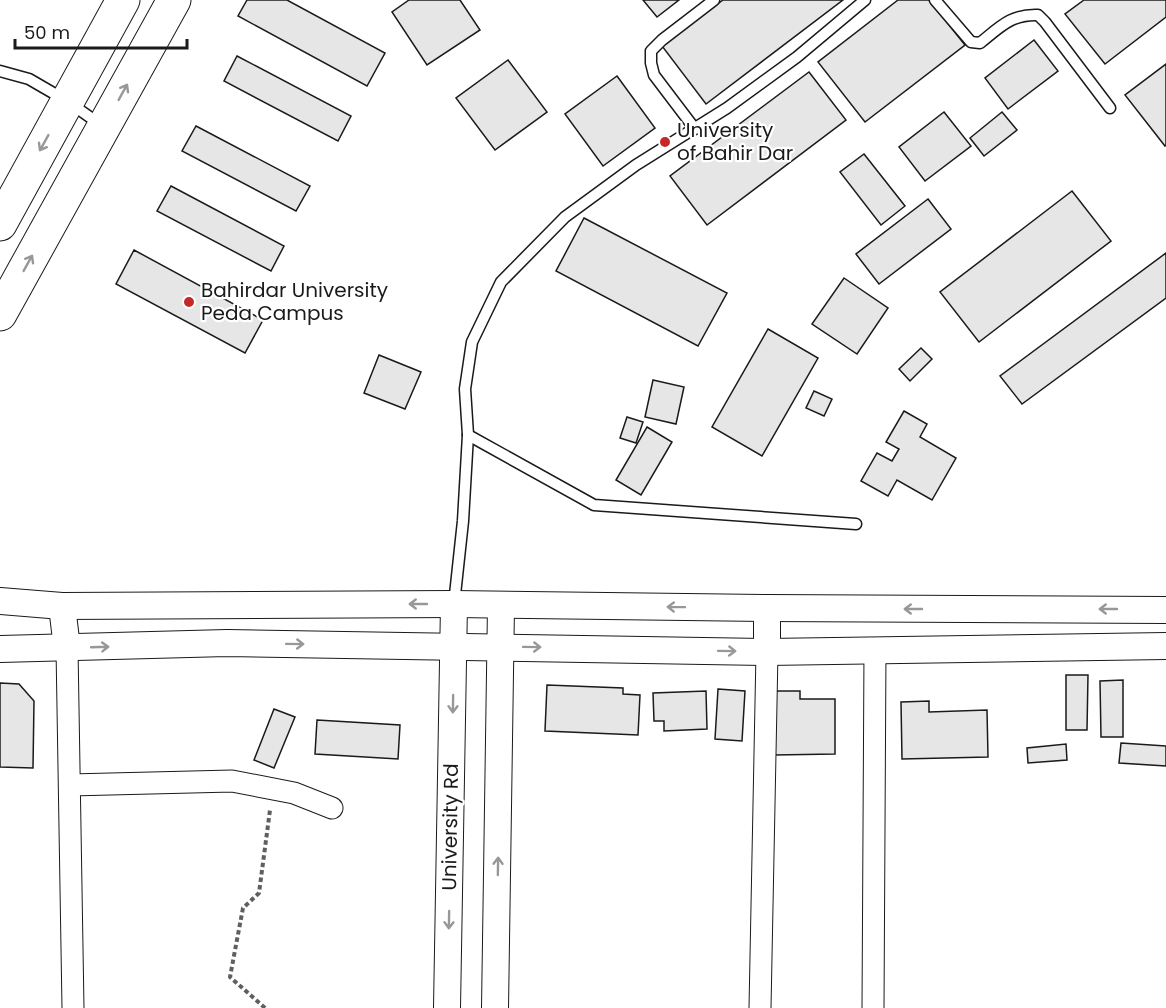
<svg xmlns="http://www.w3.org/2000/svg" width="1166" height="1008" font-family="Poppins,sans-serif">
	<style>
		.building { fill: #e6e6e6; stroke: #1a1a1a; stroke-width: 1.5 }
		.lines { fill: none; stroke-linecap: round; stroke-linejoin: round }
		.service-casing { stroke: #1a1a1a; stroke-width: 13 }
		.minor-casing { stroke: #1a1a1a; stroke-width: 23 }
		.tertiary-casing { stroke: #1a1a1a; stroke-width: 28 }
		.trunk-casing { stroke: #1a1a1a; stroke-width: 35 }
		.path { stroke: #5f5f5f; stroke-width: 4; stroke-dasharray: 4.5 3; stroke-linecap: butt }
		.service { stroke: #fff; stroke-width: 10 }
		.minor { stroke: #fff; stroke-width: 21 }
		.tertiary { stroke: #fff; stroke-width: 26 }
		.trunk { stroke: #fff; stroke-width: 33 }
		.oneway { stroke: #989898 }
		.poi-dot { fill: #c62828; stroke: #fff; stroke-width: 2 }
		.labels { text-anchor: middle; stroke-width: 4.5; stroke-linejoin: round; paint-order: stroke }
		.poi-label { font-size: 20px; fill: #1a1a1a; stroke: #fff; text-anchor: start }
		.street-label { font-size: 20px; fill: #1a1a1a; stroke: #fff }
	</style>
	<rect width="100%" height="100%" fill="#fff"/>
	<g class="building">
		<path d="M247 0H287L385 53 367 86 238 16Z"/>
		<path d="M409 0H460L480 30 427 65 392 12Z"/>
		<path d="M643 0H679L657 17Z"/>
		<path d="M723 0H843L706 104 662 46Z"/>
		<path d="M898 0H929L965 45 865 122 818 62Z"/>
		<path d="M1084 0H1166V17L1105 64 1065 14Z"/>
		<path d="M1034 40 1058 71 1008 109 985 78Z"/>
		<path d="M237 56 351 116 338 141 224 81Z"/>
		<path d="M508 60 547 112 495 150 456 98Z"/>
		<path d="M1166 64V145L1165 146 1125 95Z"/>
		<path d="M809 72 846 120 707 225 670 176Z"/>
		<path d="M617 76 655 128 603 166 565 114Z"/>
		<path d="M944 112 971 146 925 181 899 147Z"/>
		<path d="M1002 112 1017 130 984 156 970 138Z"/>
		<path d="M196 126 310 186 296 211 182 151Z"/>
		<path d="M864 154 905 206 881 225 840 172Z"/>
		<path d="M171 186 284 246 271 271 157 211Z"/>
		<path d="M1072 191 1111 241 979 342 940 292Z"/>
		<path d="M928 199 951 229 879 284 856 254Z"/>
		<path d="M584 218 727 293 698 346 556 271Z"/>
		<path d="M134 250 263 320 245 353 116 284Z"/>
		<path d="M1166 253V298L1022 404 1000 376Z"/>
		<path d="M844 278 888 308 857 354 812 324Z"/>
		<path d="M768 329 818 358 762 456 712 427Z"/>
		<path d="M921 348 932 359 910 381 899 369Z"/>
		<path d="M379 355 421 372 405 409 364 393Z"/>
		<path d="M653 380 684 387 676 424 645 417Z"/>
		<path d="M814 391 832 399 824 416 806 408Z"/>
		<path d="M904 411 927 424 920 437 956 458 932 500 897 480 888 496 861 481 877 453 892 461 899 449 886 442Z"/>
		<path d="M627 417 643 422 636 443 620 438Z"/>
		<path d="M647 427 672 442 641 495 616 480Z"/>
		<path d="M1066 675H1088L1087 730H1066Z"/>
		<path d="M1123 680V737H1101L1100 681Z"/>
		<path d="M0 683 19 684 34 701 33 768 0 767Z"/>
		<path d="M547 685 623 688V694L640 695 638 735 545 731Z"/>
		<path d="M718 689 745 691 742 741 715 739Z"/>
		<path d="M706 691 707 729 664 731V721H654L653 693Z"/>
		<path d="M774 691H800V699H835V754L774 755Z"/>
		<path d="M929 701V712L987 710 988 757 902 759 901 702Z"/>
		<path d="M274 709 295 717 274 768 254 760Z"/>
		<path d="M317 720 400 725 398 759 315 754Z"/>
		<path d="M1121 743 1166 746V766L1119 763Z"/>
		<path d="M1066 744 1067 760 1028 763 1027 748Z"/>
	</g>
	<g class="lines">
		<defs>
			<g id="service">
				<path d="M935 0 971 42 980 43C1000 27 1011 14 1038 15L1045 22 1110 108"/>
				<path d="M0 71 29 79 67 101 101 125"/>
				<path d="M695 129 654 75 651 63V51L662 40 714 0"/>
				<path d="M468 435 594 505 856 524"/>
				<path d="M454 604 463 521 468 435 465 389 472 342 501 282 565 217 636 165 727 108 797 57 865 0"/>
			</g>
			<g id="minor">
				<path d="M67 648 73 1008"/>
				<path d="M70 785 232 781 294 793 332 808"/>
				<path d="M760 1008 767 652"/>
				<path d="M873 1008 875 650"/>
			</g>
			<g id="tertiary">
				<path d="M0 601 62 606 454 604 767 608 1166 610"/>
				<path d="M62 606 67 648"/>
				<path d="M767 608V652"/>
				<path d="M0 649 227 643 767 652 1166 646"/>
				<path d="M447 1008 454 604"/>
				<path d="M495 1008 501 606"/>
			</g>
			<g id="trunk">
				<path d="M0 224 123 0"/>
				<path d="M0 314 174 0"/>
			</g>
		</defs>
		<use href="#service" class="service-casing"/>
		<use href="#minor" class="minor-casing"/>
		<use href="#tertiary" class="tertiary-casing"/>
		<use href="#trunk" class="trunk-casing"/>
		<path class="path" d="M265 1008 230 977 243 908 259 893 270 810"/>
		<use href="#service" class="service"/>
		<use href="#minor" class="minor"/>
		<use href="#tertiary" class="tertiary"/>
		<use href="#trunk" class="trunk"/>
	</g>
	<defs><path id="oneway-shaft" d="M-6 0H5M1.5-3L5.5 0L1.5 3" fill="none" stroke-width="1.6" stroke-linecap="round" stroke-linejoin="round" transform="scale(1.5)"/></defs>
	<g class="oneway">
		<use href="#oneway-shaft" transform="translate(123 92) rotate(-61)"/>
		<use href="#oneway-shaft" transform="translate(44 143) rotate(119)"/>
		<use href="#oneway-shaft" transform="translate(28 263) rotate(-61)"/>
		<use href="#oneway-shaft" transform="translate(418 604) rotate(-180)"/>
		<use href="#oneway-shaft" transform="translate(676 607) rotate(-179)"/>
		<use href="#oneway-shaft" transform="translate(913 609) rotate(-180)"/>
		<use href="#oneway-shaft" transform="translate(1108 609) rotate(-180)"/>
		<use href="#oneway-shaft" transform="translate(295 644) rotate(1)"/>
		<use href="#oneway-shaft" transform="translate(100 647) rotate(-2)"/>
		<use href="#oneway-shaft" transform="translate(532 647) rotate(1)"/>
		<use href="#oneway-shaft" transform="translate(727 651) rotate(1)"/>
		<use href="#oneway-shaft" transform="translate(453 704) rotate(91)"/>
		<use href="#oneway-shaft" transform="translate(498 866) rotate(-89)"/>
		<use href="#oneway-shaft" transform="translate(449 920) rotate(91)"/>
	</g>
	<g class="poi-dot">
		<circle cx="665" cy="142" r="6"/>
		<circle cx="189" cy="302" r="6"/>
	</g>
	<g class="labels">
		<g class="poi-label">
			<text x="677" y="137">University<tspan x="677" dy="23">of Bahir Dar</tspan></text>
			<text x="201" y="297">Bahirdar University<tspan x="201" dy="23">Peda Campus</tspan></text>
		</g>
		<g class="street-label">
			<text transform="translate(450 827) rotate(-89)" y="7">University Rd</text>
		</g>
	</g>
	<path d="M15 39v9h172v-9" fill="none" stroke="#1a1a1a" stroke-width="3"/>
	<text x="24" y="39" font-size="18" fill="#1a1a1a" stroke="#ffffff" stroke-width="4.5" paint-order="stroke">50 m</text>
</svg>
